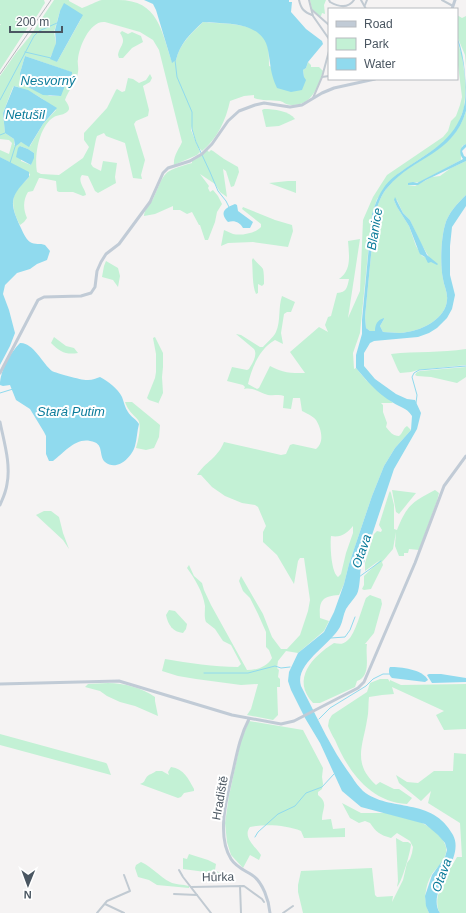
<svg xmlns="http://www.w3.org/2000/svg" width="466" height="913" font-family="Helvetica,sans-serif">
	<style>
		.green { fill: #c3f1d5; fill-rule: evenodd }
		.water { fill: #90daee }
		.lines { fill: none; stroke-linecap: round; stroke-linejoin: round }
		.stream { stroke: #90daee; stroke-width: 1 }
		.street { stroke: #c1cad2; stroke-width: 2 }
		.secondary { stroke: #c1cbd6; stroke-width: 3 }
		.rail { stroke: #b5b8bd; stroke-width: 1 }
		.labels { text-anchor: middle; stroke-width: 4; stroke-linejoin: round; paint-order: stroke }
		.street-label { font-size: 12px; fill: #4a5661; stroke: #fff }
		.water-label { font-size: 13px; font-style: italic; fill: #0c7c9b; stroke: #fff }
	</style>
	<rect width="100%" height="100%" fill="#f5f3f3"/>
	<g class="green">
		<path d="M0 0H44L45 3C40 10 35 23 26 24L28 27 0 70V25L1 24H0Z"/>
		<path d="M54 0H69V1L82 8C89 6 96 1 102 0 107 0 113 0 118 0 159 0 161 31 172 62L176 60C180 43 191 34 203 22 221 24 255 22 265 38 269 46 269 57 269 66L304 77 303 70 306 68 308 62 311 65V67H319L323 71C318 87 312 106 291 105 286 105 284 102 280 101 271 100 262 101 254 98V95L244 96 230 101C226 120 217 139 202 151L198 147 191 126V130L200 152 197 155 174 165C173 156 179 149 182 142L159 50 153 40 140 32 105 22C90 20 79 47 78 59 77 63 79 68 78 72 77 81 68 91 65 100 67 103 71 108 68 111 65 115 57 115 54 117 39 126 34 156 37 172L41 174 59 175 83 158 89 147 84 140V133L107 108 116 90 117 89 122 92 125 91 128 78 133 79 139 83 146 80 150 74 152 78 150 82 143 86 149 110 148 116 136 121 134 124 145 160 141 175 142 179 133 178 125 143 106 136 104 133 97 136 96 139 91 164 93 167 101 171 103 161 117 163 115 177 116 183 98 193 95 191 88 176 82 175C77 181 85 188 86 195L83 196 73 192H59L57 191 56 181 41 178H39L33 191 28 192C23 200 23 209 27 218L24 222 20 225C13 212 9 198 20 186 24 182 29 179 30 174L0 157V150L9 154 12 143 9 140 0 139V76L16 53 30 36ZM60 11 81 19 57 62 50 58 55 48 56 43 54 32ZM25 56 71 72 59 96H50L34 90 20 83V73ZM15 86C31 91 44 98 56 110L43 124 30 146 21 142 18 143 17 146 14 145V139L5 133 3 113 13 87ZM20 146 28 149 34 153 31 165 21 161Z"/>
		<path d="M310 0H326L324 5 325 14 322 13 321 16H319L312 9Z"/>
		<path d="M457 15 462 18 466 16V66L465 55 457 36Z"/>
		<path d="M122 31 128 34 132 32 141 36 143 42 132 48 123 58H119L118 55C120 45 127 43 120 33Z"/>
		<path d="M457 42 462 55 466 87 464 108 459 122 456 129 442 144 399 173 377 199 372 214 360 333 353 353 354 369 356 368 366 380 393 403H381L383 405V412L387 423 386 427C390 432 393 436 399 436 403 433 403 428 407 426L411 430 395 448 384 466 372 496 349 564 344 584 339 595C321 596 319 602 320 618L329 621 324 631 298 653 286 651 278 661 277 668 279 670 278 677 280 679V687H277L278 715 273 720 247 715 251 709 258 684 241 685 196 679 178 676 162 671 165 659C189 663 214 667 238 667L241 664 231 645 223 641 215 629 206 622C204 617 205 612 205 606 203 592 195 579 187 568L189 565 194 576 202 583 204 590 211 605 247 670C257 670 267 667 272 658L269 650 266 647V632L258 614 250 598 243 591 239 581 241 576 263 614 272 637 281 649H287L300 635 308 611 310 600 304 558H300L298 561 294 584 277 555 263 542V532L266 526 258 507 255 505 242 503 225 496 212 487 201 475H197C206 461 217 459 224 442L281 455 286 454 290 445 293 444 316 449C325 442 321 428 316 420 313 416 306 413 302 411L300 398H293L291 409 283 408 284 396C279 394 274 396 268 395 259 393 254 387 244 389L245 387 243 385 227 381 232 367 247 370 249 369C252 364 258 355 254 349L236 334 241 335 260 347H263C267 342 273 338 276 332 281 321 278 307 282 296L295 302 291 312H287L284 314 281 333 283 344 275 340C260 348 252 367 248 384L257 389 259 388 270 366C283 373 290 373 305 373L290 352 319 327 328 332 325 325 328 317 331 316 337 293C347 292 347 288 349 279H339C352 270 349 255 348 241L360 239 348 318 360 291 363 220 373 197 387 175 443 137 448 131 451 121 456 116 460 105 462 97 457 57ZM353 526V533L346 553 341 574 338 577C331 572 330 545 331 536 341 538 347 533 353 526Z"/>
		<path d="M264 109C274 109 289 111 295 119L279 126 266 127 262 110Z"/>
		<path d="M466 111V144L462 146 461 154V160L420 182 410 183 408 185 415 186 432 177 440 176 451 168 466 161V195C458 203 448 213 445 225 441 238 440 265 443 279 444 286 448 293 447 300 446 318 423 330 407 332 400 334 391 332 383 332L380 326 384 319V318L375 331H370L366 328 365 317 375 214C378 205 381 194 388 187 413 156 453 154 466 111ZM394 200H397L403 213 410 220 420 242 429 257 427 259 425 257 422 256 416 246 409 226 397 207Z"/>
		<path d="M207 150 209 152 211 150 213 151 224 159 238 167 239 172 234 186 231 187 226 171 223 169 227 197 220 192 215 184 200 174 209 186 208 188 210 192 213 190 218 196 222 204 217 212 215 222 208 240H205L200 225H199L192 212 187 214 180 210H173V206L155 214 144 216C144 210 150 204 153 199 166 171 161 172 192 163V161Z"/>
		<path d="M288 181H296V193L269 183Z"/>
		<path d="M243 207 275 220 292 225 293 231 288 247 253 242 228 243 221 246 224 230C227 231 230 233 233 234 241 236 256 233 261 227V224L242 209Z"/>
		<path d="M253 258C256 262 261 266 263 269 264 273 264 279 264 284L262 286 258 284V293L256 294C252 285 253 271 252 260Z"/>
		<path d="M106 261 118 268 120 276 118 287 113 280 102 277 104 266Z"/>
		<path d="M54 337 66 346 74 348 78 353C66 355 60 352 51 343Z"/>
		<path d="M155 337 163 353V367L162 377 163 393 158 404V403L149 400 147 398 155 378 156 372V354L153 338Z"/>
		<path d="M466 349V365L418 370 411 372 400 373 398 370 391 354C416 351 441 353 466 349Z"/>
		<path d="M466 367V377L457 383 431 377 417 376 415 375 417 372 420 371Z"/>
		<path d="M125 402H132L160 425 159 437 154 448 146 450 136 448C138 442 142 425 138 420 133 414 128 411 125 402Z"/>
		<path d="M392 490 416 493 399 514 396 512Z"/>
		<path d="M435 490 439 493 437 501 419 550 409 549 408 553H404V556H399L395 546 396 532 393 549 382 562 383 565 371 589 364 590 362 589 364 585V576L380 560 365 571V563L374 534 377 531 381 532 382 530 379 525 389 493 390 491 391 493 394 505V529L397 530C407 505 412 502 435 490Z"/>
		<path d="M44 511H51L59 517 63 533 69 549 63 540 36 515Z"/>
		<path d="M370 595 381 599 382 604 374 633 365 644H367C365 656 372 676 357 681L355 687 320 703H313C291 679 312 657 334 643 339 644 343 645 348 640 355 635 362 608 366 598Z"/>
		<path d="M169 610 175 611 187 624 186 629 183 633C173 632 168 625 166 615Z"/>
		<path d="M380 679H388L390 682V680L401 685 466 684V729L444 730 436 715 444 711 392 687 394 694 382 695 369 697C368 705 369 712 367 720 363 746 352 763 376 785L380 782 394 789H399L412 798 407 804C370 802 348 771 335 740 332 735 330 731 328 726L329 720 332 715 367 692 370 683Z"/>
		<path d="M108 683C124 683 142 688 155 697V701L158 716 135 706 120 702 107 696 100 691 85 687 88 684Z"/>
		<path d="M249 721 303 730 323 768 322 777 323 784 322 789 318 792V795C329 804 322 808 322 820L331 819 333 829 345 828V837L304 838 301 831C286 825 266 824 250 827 242 837 256 847 261 855L259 860 250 855 243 868 231 855 227 842 225 823 229 796 241 740Z"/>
		<path d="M0 734 106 763 107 764 111 775 0 745Z"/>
		<path d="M454 753 466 754V913H440C430 897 450 870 457 857H462L460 823 428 803 431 791 421 801 399 783 396 775 407 782 418 783 434 771H453Z"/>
		<path d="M171 767C184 769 188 778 194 789V791L184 793 181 797 178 798 140 784C145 782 144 781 146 778 148 774 153 774 156 771H162L169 775 168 772Z"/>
		<path d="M342 803 361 813H386L420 822C431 827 452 842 445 856 443 863 436 868 432 874 425 886 423 900 429 913H303L298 892V885L301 871 372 868 375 895 377 897 393 896 392 902 403 880 407 863 410 859 412 853 413 847 410 841 397 833 391 838C380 835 376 832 370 823L365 821 359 823 350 818Z"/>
		<path d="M396 838 403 842H408L411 844C411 850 402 882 397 887L398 881Z"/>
		<path d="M189 854 208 860 216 864 215 870 220 873V874L183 869V858L187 859Z"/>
		<path d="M141 862C152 867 160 877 170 882 175 885 183 884 189 886V888L157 885 149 880 138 877 135 868 136 865Z"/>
	</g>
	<g class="water">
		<path d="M144 0H289V2H292L291 12 306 29 322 41 323 44 308 62 306 68 303 70 304 77 306 80 302 90 291 92 277 88C270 73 271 66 268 50 263 21 226 24 203 22 191 33 180 43 176 60L172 63 156 10 153 4Z"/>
		<path d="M64 3 83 15 57 62 50 59 56 43 55 30 60 11Z"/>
		<path d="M457 36C466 59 466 85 466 111 453 155 414 156 388 187 381 194 378 205 375 214L365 317 366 328 370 331H375C375 325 377 320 384 318V319L380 326 383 332C391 332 400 334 407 332 423 330 446 318 447 300 448 293 444 286 443 279 440 265 441 238 445 225 448 213 458 203 466 195V206L452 227 450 246V275L455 295 452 309 447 318 437 328 429 333 418 337 374 341 370 343 364 353V366L375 379 396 394 407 399 415 400 421 413 417 429 394 469 368 547 364 563 361 566C360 574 360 588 357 594 354 599 349 604 346 609 343 615 343 621 340 627 330 645 294 664 301 686 317 717 331 749 352 777 355 782 359 787 363 791 390 813 432 796 453 835 466 860 425 891 440 913H429L426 906 425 896 432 875 445 857 447 850 445 843 438 835 425 824 361 807 342 791 320 743 305 718 291 690 288 681 289 672 298 653 324 632 334 612 344 584 349 564 372 496 384 466 395 448 411 430 412 416C406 407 401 408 392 402 378 394 366 380 356 368V355L362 334V320L372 214C375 204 379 194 385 186 390 179 399 173 406 168 433 150 459 137 465 102 466 87 465 68 461 54 460 47 457 42 457 36Z"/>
		<path d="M25 56 72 72V74L66 83 61 96 43 95 20 83V73Z"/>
		<path d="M14 86 28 90 57 108 43 124 29 147 21 142 15 147 14 139 5 133 3 113Z"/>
		<path d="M466 144V147L462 151 464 156 466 157V161L426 180 418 185H408V183L413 182 417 183 463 159C459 154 459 147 466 144Z"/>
		<path d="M20 146 28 149 34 153V158L31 165 16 157 18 148Z"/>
		<path d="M0 157 29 172V177C10 197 9 202 20 226 23 232 25 238 30 242 35 245 40 243 45 245L50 251 47 260 37 264 30 269 17 273 5 285 3 294 9 310 15 333 10 346 0 365Z"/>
		<path d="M395 197 403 213 410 220 427 255 438 264 437 265 431 262 428 263 425 257 420 254 419 252 409 226 397 207 394 200Z"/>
		<path d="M235 204 237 205 238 211 253 222 250 228H243C240 222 234 220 228 222 219 212 225 208 235 204Z"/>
		<path d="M20 343C33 342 43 364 52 371 56 373 84 381 88 380 93 380 96 378 100 377 108 381 118 389 122 397 124 402 125 408 128 412 131 417 136 419 139 424 137 431 137 439 135 446 132 457 117 472 105 462 98 455 105 443 90 441 75 438 64 453 53 461H49L46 454V436L44 432 30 409 16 400 10 385 3 386 0 385C0 371 10 353 20 343Z"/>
		<path d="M390 667C401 667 422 669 428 680L425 682 392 678C389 676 388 670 390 667Z"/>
		<path d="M429 674H441L466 678V682L432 683 427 675Z"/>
	</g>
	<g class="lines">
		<g class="stream">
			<path d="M25 52 51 58"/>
			<path d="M175 60 177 77 192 112V129L196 142 210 172 218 191 226 201 229 207"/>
			<path d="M0 100 34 36 39 31 57 23"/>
			<path d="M0 135 5 133"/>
			<path d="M10 163 15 147"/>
			<path d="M0 393 13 389"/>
			<path d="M416 403 417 395 412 377 414 373 419 370 466 366"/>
			<path d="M359 577 381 561"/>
			<path d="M331 638 345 637 350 630 355 617"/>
			<path d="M204 673H248L275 666 281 668 290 667"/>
			<path d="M319 719 330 708 366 686 373 679 383 674H390"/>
			<path d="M255 837 258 832 278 814 295 806 306 793 322 787 334 774"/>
		</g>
		<g class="street">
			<path d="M299 0C301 9 304 12 312 15"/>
			<path d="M309 0 313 16 329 39"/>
			<path d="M329 0 330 2C339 7 348 9 354 0"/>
			<path d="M361 0 366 9"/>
			<path d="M442 0 453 6"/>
			<path d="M365 5 367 0"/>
			<path d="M312 10 329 25"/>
			<path d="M322 77 329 76"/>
			<path d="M313 98 322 77 329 51"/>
			<path d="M179 870 183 877 211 913"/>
			<path d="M240 886 241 913"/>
			<path d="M191 887 244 886 262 899 264 902"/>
			<path d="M174 894 197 895"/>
			<path d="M105 904 124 913"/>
			<path d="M97 913 107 901 130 891 124 875"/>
			<path d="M283 913 293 906"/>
		</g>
		<g class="secondary">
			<path d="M452 9 455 0"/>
			<path d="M0 373 38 300 44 297 81 296 91 293 95 287 97 271 101 262 106 254 119 244 150 202 163 173 168 168 190 161 202 154 212 144 228 121 239 111 255 105 264 103 290 107 302 105 322 93 334 88 375 79"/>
			<path d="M0 422C4 442 11 464 7 484 6 492 3 498 0 505"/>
			<path d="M0 684 119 681 232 715 281 724 294 721 358 688 364 682 415 563 444 486 466 456"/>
			<path d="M249 719C240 736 237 753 233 771 227 797 216 835 231 859 236 867 244 870 252 875 263 882 269 901 270 913"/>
		</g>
		<path class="rail" d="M0 74 51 0"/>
	</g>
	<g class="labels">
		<g class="street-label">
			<text transform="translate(220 798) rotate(-80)" y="4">Hradiště</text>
			<text transform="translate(218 877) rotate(-1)" y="4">Hůrka</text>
		</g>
		<g class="water-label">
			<text x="48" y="85">Nesvorný</text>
			<text x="25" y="119">Netušil</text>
			<text transform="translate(374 229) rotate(-81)" y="5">Blanice</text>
			<text x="71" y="416">Stará Putim</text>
			<text transform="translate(361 551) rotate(-71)" y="5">Otava</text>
			<text transform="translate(441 875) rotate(-70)" y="5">Otava</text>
		</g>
	</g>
	<rect x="328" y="8" width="130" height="72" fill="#ffffff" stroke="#b7bbc0"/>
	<rect x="336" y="21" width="20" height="6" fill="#c1cbd6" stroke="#b7bbc0"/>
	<text x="364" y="28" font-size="12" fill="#4a5661">Road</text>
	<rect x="336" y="38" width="20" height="12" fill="#c3f1d5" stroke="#b7bbc0"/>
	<text x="364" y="48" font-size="12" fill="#4a5661">Park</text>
	<rect x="336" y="58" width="20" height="12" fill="#90daee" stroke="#b7bbc0"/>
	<text x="364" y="68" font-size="12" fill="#4a5661">Water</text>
	<g transform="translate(28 885) rotate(181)" stroke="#ffffff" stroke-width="3" paint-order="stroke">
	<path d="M0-3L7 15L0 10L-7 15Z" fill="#4a5661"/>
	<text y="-6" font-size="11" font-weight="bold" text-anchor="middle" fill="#4a5661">N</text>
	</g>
	<path d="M10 26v6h52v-6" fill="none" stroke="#4a5661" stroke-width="2"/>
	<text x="16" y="26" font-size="12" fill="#4a5661" stroke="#ffffff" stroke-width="3" paint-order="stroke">200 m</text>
</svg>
